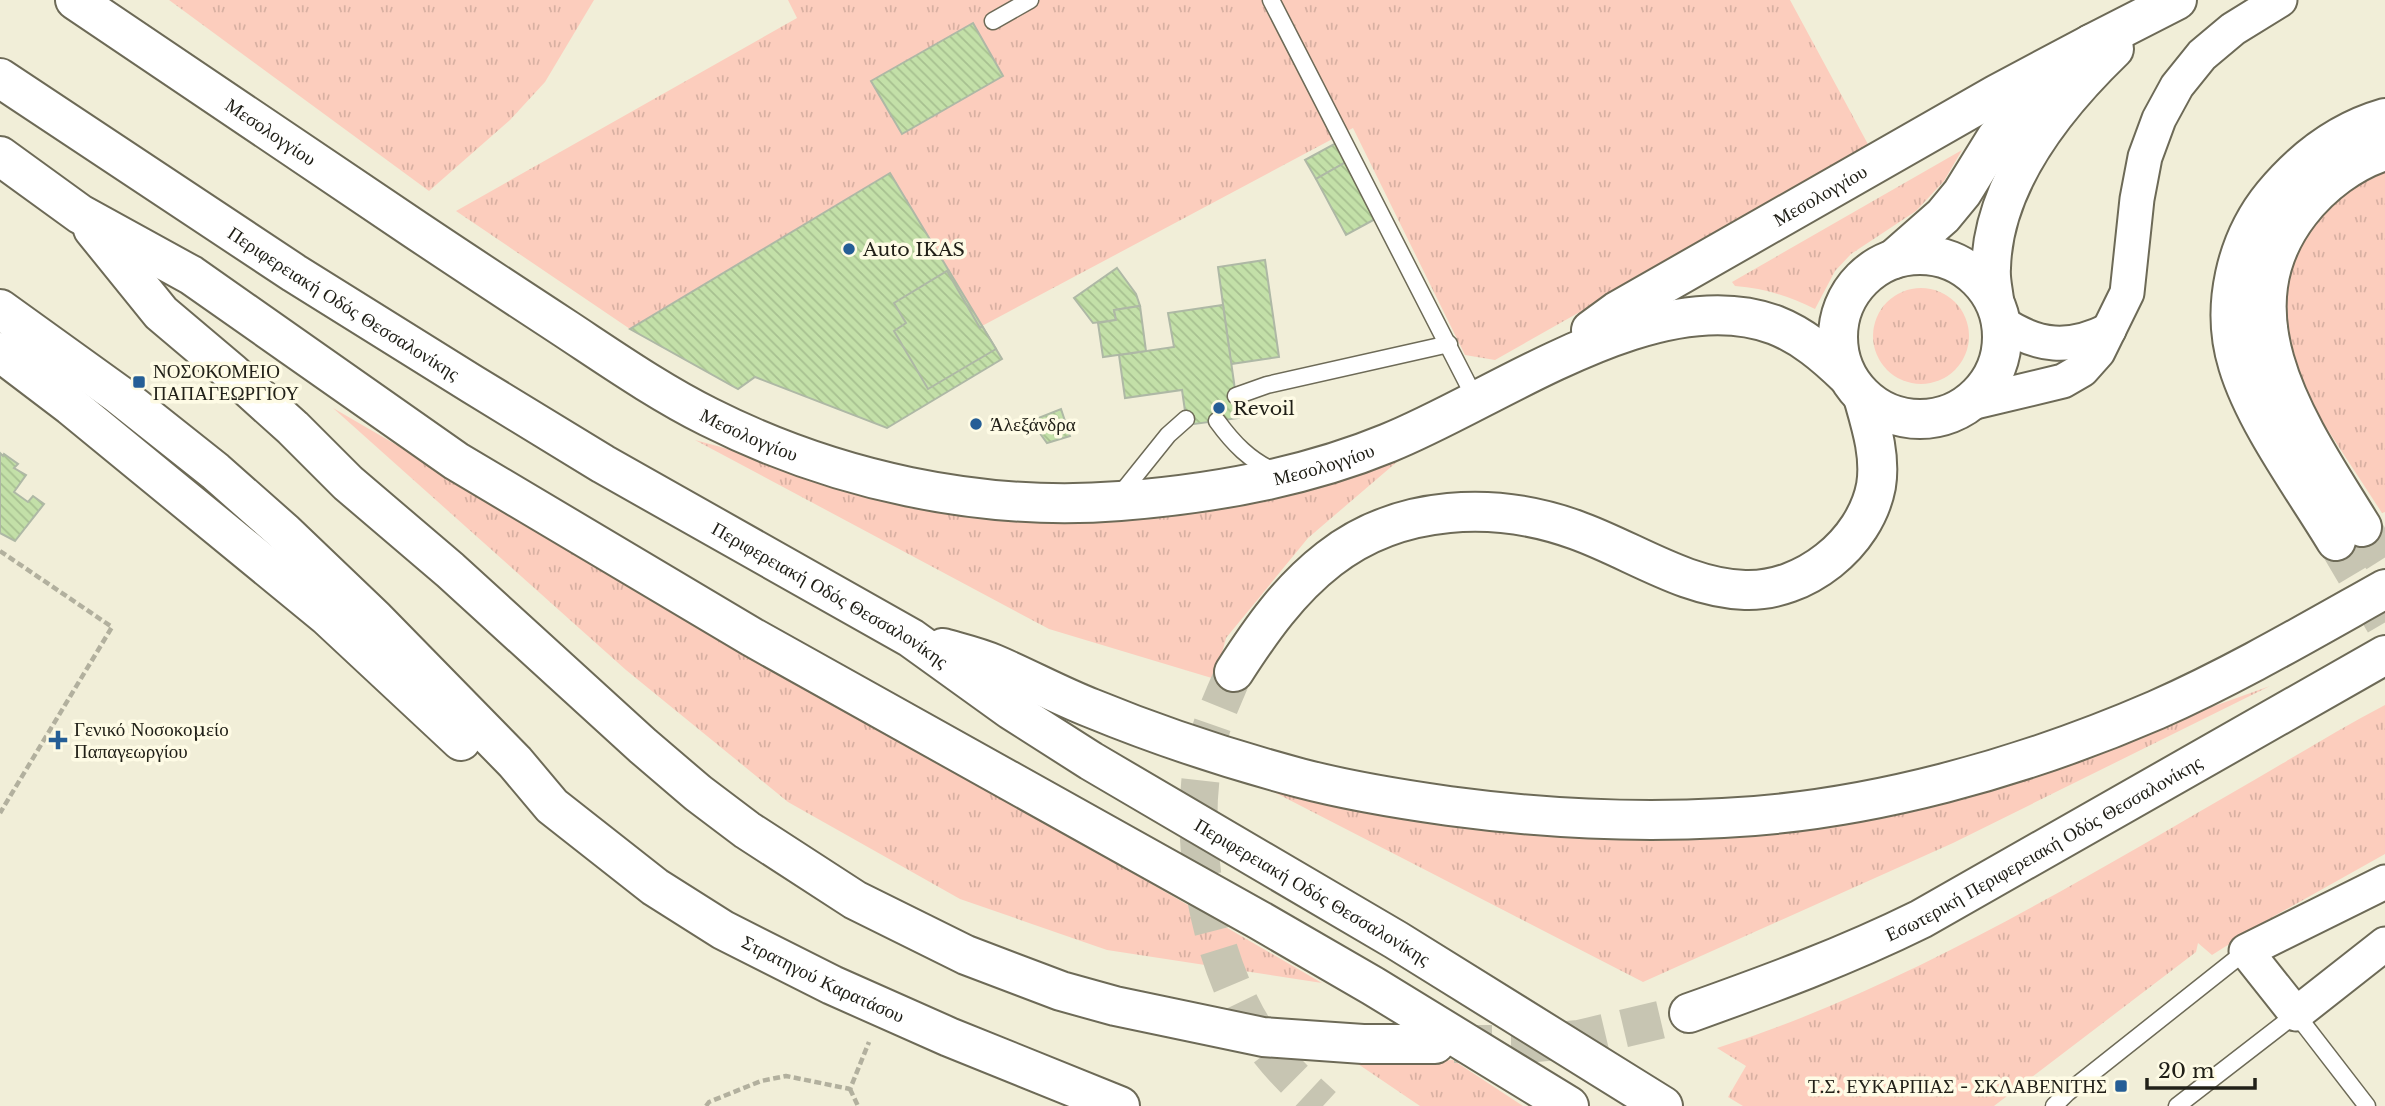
<svg xmlns="http://www.w3.org/2000/svg" width="2385" height="1106" font-family="'Libre Baskerville',serif">
	<style>
		.grass { fill: url(#grass-tufts) }
		.building { fill: url(#building-back-hatch); stroke: #aeb8a5; stroke-width: 2 }
		.lines { fill: none; stroke-linecap: round; stroke-linejoin: round }
		.highway-tunnel { stroke: #c7c5b2; stroke-width: 38; stroke-dasharray: 38 19; stroke-linecap: butt }
		.lane-casing { stroke: #6d6a57; stroke-width: 19 }
		.street-casing { stroke: #6d6a57; stroke-width: 37 }
		.secondary-casing { stroke: #6d6a57; stroke-width: 42 }
		.highway-casing { stroke: #6d6a57; stroke-width: 42 }
		.path { stroke: #b2b09e; stroke-width: 4.5; stroke-dasharray: 7 3.5; stroke-linecap: butt }
		.lane { stroke: #fff; stroke-width: 16 }
		.street { stroke: #fff; stroke-width: 33 }
		.secondary { stroke: #fff; stroke-width: 38 }
		.highway { stroke: #fff; stroke-width: 38 }
		.poi-dot { fill: #255e96; stroke: #fefbe5; stroke-width: 2.5 }
		.labels { text-anchor: middle; stroke-width: 7; stroke-linejoin: round; paint-order: stroke }
		.street-label { font-size: 19px; fill: #212018; stroke: #fefbe5 }
		.poi-label { font-size: 19px; fill: #212018; stroke: #fefbe5; text-anchor: start }
	</style>
	<defs>
		<pattern id="grass-tufts" width="24" height="20" patternUnits="userSpaceOnUse" patternTransform="scale(1.75)"><rect width="24" height="20" fill="#fccdbd"/><path d="M3 7l-1-3M5 7V3M7 7l1-3M15 17l-1-3M17 17v-4M19 17l1-3" fill="none" stroke="#d8b0a2"/></pattern>
		<pattern id="building-back-hatch" width="6" height="6" patternUnits="userSpaceOnUse" patternTransform="scale(1.75)"><rect width="6" height="6" fill="#c3e0a8"/><path d="M-1 5l2 2M0 0l6 6M5-1l2 2" fill="none" stroke="#a7c090"/></pattern>
	</defs>
	<rect width="100%" height="100%" fill="#f1eed8"/>
	<g class="grass">
		<path d="M169 0H594L545 82 510 120 429 191Z"/>
		<path d="M788 0H1790L1870 148 1495 360 1465 355 1353 128 982 326 890 173 630 329 456 211 797 18Z"/>
		<path d="M1962 150 1944 181 1916 211 1851 254 1835 271 1815 309C1788 296 1764 288 1735 286L1732 282Z"/>
		<path d="M2385 168V512L2382 513 2305 395 2287 347 2286 302 2287 279 2297 243 2330 205 2366 177Z"/>
		<circle cx="1921" cy="336" r="48"/>
		<path d="M333 408 1322 983 1107 950 960 899 788 802 626 670Z"/>
		<path d="M695 440 880 490 1077 517 1412 449 1308 538 1226 638 1215 679 1049 629Z"/>
		<path d="M2270 686 1953 843 1643 982 1202 755 1494 815 1791 809 2139 733Z"/>
		<path d="M2385 705V854L2269 919 2212 955 2198 943 2196 952 1994 1106H1743L1728 1097 1746 1066 1717 1048C1908 987 2084 878 2256 779 2299 754 2341 728 2385 705Z"/>
		<path d="M1453 1060 1523 1106H1420L1358 1064Z"/>
	</g>
	<g class="building">
		<path d="M973 23 1003 76 902 134 871 81Z"/>
		<path d="M1336 143 1346 162 1316 179 1305 160Z"/>
		<path d="M1346 162 1377 218 1346 235 1316 179Z"/>
		<path d="M890 173 1002 359 887 428 755 377 738 389 630 329Z"/>
		<path d="M1265 260 1279 357 1231 364 1218 267Z"/>
		<path d="M1117 268 1136 294 1140 306 1114 310 1116 320 1093 323 1074 298Z"/>
		<path d="M947 271 980 328 982 326 996 349 928 389 894 331 906 323 894 303Z"/>
		<path d="M1223 305 1239 418 1187 425 1182 390 1125 398 1119 355 1174 347 1168 313Z"/>
		<path d="M1140 306 1146 351 1103 357 1098 323 1116 320 1114 310Z"/>
		<path d="M1061 409 1070 436 1047 443 1031 421Z"/>
		<path d="M0 453 3 456 4 454 18 464 14 468 26 475 14 492 28 502 33 496 44 504 15 541 0 533Z"/>
	</g>
	<g class="lines">
		<g class="highway-tunnel">
			<path d="M2362 527 2385 563"/>
			<path d="M2336 541 2385 624"/>
			<path d="M1234 672C1224 696 1212 721 1206 747 1185 836 1209 965 1261 1040 1278 1065 1301 1086 1323 1106"/>
			<path d="M1454 1044H1525L1579 1039 1689 1013"/>
		</g>
		<defs>
			<g id="lane">
				<path d="M1271 0 1477 402"/>
				<path d="M993 21 1030 0"/>
				<path d="M1236 396 1267 385 1449 344"/>
				<path d="M1217 421C1233 443 1250 461 1276 472"/>
				<path d="M1119 496 1168 435 1186 419"/>
				<path d="M2054 1106 2067 1093 2246 951"/>
				<path d="M2177 1106 2296 1014 2367 1106"/>
			</g>
			<g id="street">
				<path d="M2002 323C2038 347 2069 350 2109 330"/>
				<path d="M1971 403 2063 381 2082 370 2098 352 2127 293 2137 199 2145 157 2159 119 2177 86 2202 55 2233 29 2280 0"/>
				<path d="M2385 882 2246 951 2296 1014 2385 944"/>
			</g>
			<g id="secondary">
				<path id="s1" d="M75 0C187 75 299 150 410 226 462 261 514 295 566 329 613 360 659 392 709 417 834 480 980 512 1120 501 1211 494 1303 478 1388 443 1496 400 1656 280 1775 325 1803 336 1825 355 1847 376"/>
				<circle cx="1920" cy="337" r="82"/>
				<path d="M1894 259 1943 216 1962 193 1996 138 2044 79 2091 44 2177 0"/>
				<path d="M1994 300C1993 290 1990 279 1991 268 1993 183 2056 105 2114 49"/>
				<path id="s2" d="M0 309 118 394 215 471 284 532 375 619 515 762 552 806 655 887 723 930 832 985 949 1037 1120 1106"/>
				<path id="s3" d="M1591 330 1617 311 1997 94 2091 44"/>
				<path d="M0 352 71 406 327 616 461 741"/>
			</g>
			<g id="highway">
				<path id="s4" d="M0 78 294 273 472 384 603 464 911 638 1011 710 1091 761 1396 940 1663 1106"/>
				<path d="M0 156 80 214 191 275 456 461 752 637 1259 920 1373 986 1569 1106"/>
				<path d="M93 229 161 313 232 373 293 428 348 483 450 570 643 746 698 793 747 830 855 900 966 955 1061 991 1115 1006 1263 1037 1363 1044H1435"/>
				<path d="M2362 527C2306 435 2218 318 2300 212 2321 185 2352 161 2385 151"/>
				<path d="M2336 541C2304 488 2255 422 2238 365 2220 307 2236 240 2273 195 2303 159 2340 131 2385 118"/>
				<path d="M943 648C960 653 978 657 994 664 1027 678 1058 695 1091 708 1159 736 1229 759 1300 778 1349 791 1399 799 1449 806 1539 818 1632 823 1723 818 1869 811 2022 768 2156 710 2235 675 2310 631 2385 589"/>
				<path d="M1234 672C1261 630 1289 590 1329 559 1399 504 1496 501 1576 530 1632 550 1685 588 1745 590 1804 592 1865 544 1876 486 1881 456 1871 425 1863 397"/>
				<path id="s5" d="M1689 1013C1770 984 1844 957 1921 919L2385 655"/>
			</g>
		</defs>
		<use href="#lane" class="lane-casing"/>
		<use href="#street" class="street-casing"/>
		<use href="#secondary" class="secondary-casing"/>
		<use href="#highway" class="highway-casing"/>
		<g class="path">
			<path d="M0 551 112 627 0 813"/>
			<path d="M850 1089 858 1106"/>
			<path d="M706 1106 709 1102 761 1081 786 1076 850 1089 869 1042"/>
		</g>
		<use href="#lane" class="lane"/>
		<use href="#street" class="street"/>
		<use href="#secondary" class="secondary"/>
		<use href="#highway" class="highway"/>
	</g>
	<g class="poi-dot">
		<circle cx="849" cy="249" r="7"/>
		<rect x="132" y="375" width="14" height="14" rx="3.5"/>
		<circle cx="1219" cy="408" r="7"/>
		<circle cx="976" cy="424" r="7"/>
		<path d="M54.5 729.5h7v7h7v7h-7v7h-7v-7h-7v-7h7z"/>
		<rect x="2114" y="1079" width="14" height="14" rx="3.5"/>
	</g>
	<g class="labels">
		<g class="street-label">
			<text dy="7" stroke="none"><textPath href="#s1" startOffset="236">Μεσολογγίου</textPath></text>
			<text dy="7" stroke="none"><textPath href="#s3" startOffset="266">Μεσολογγίου</textPath></text>
			<text dy="7" stroke="none"><textPath href="#s4" startOffset="411">Περιφερειακή Οδός Θεσσαλονίκης</textPath></text>
			<text dy="7" stroke="none"><textPath href="#s1" startOffset="803">Μεσολογγίου</textPath></text>
			<text dy="7" stroke="none"><textPath href="#s1" startOffset="1391">Μεσολογγίου</textPath></text>
			<text dy="7" stroke="none"><textPath href="#s4" startOffset="978">Περιφερειακή Οδός Θεσσαλονίκης</textPath></text>
			<text dy="7" stroke="none"><textPath href="#s5" startOffset="392">Εσωτερική Περιφερειακή Οδός Θεσσαλονίκης</textPath></text>
			<text dy="7" stroke="none"><textPath href="#s4" startOffset="1545">Περιφερειακή Οδός Θεσσαλονίκης</textPath></text>
			<text dy="7" stroke="none"><textPath href="#s2" startOffset="1068">Στρατηγού Καρατάσου</textPath></text>
		</g>
		<g class="poi-label">
			<text x="863" y="256">Auto IKAS</text>
			<text x="153" y="378">ΝΟΣΟΚΟΜΕΙΟ<tspan x="153" dy="22">ΠΑΠΑΓΕΩΡΓΙΟΥ</tspan></text>
			<text x="1233" y="415">Revoil</text>
			<text x="990" y="431">Άλεξάνδρα</text>
			<text x="74" y="736">Γενικό Νοσοκομείο<tspan x="74" dy="22">Παπαγεωργίου</tspan></text>
			<text x="2107" y="1093" text-anchor="end">Τ.Σ. ΕΥΚΑΡΠΙΑΣ - ΣΚΛΑΒΕΝΙΤΗΣ</text>
		</g>
	</g>
	<path d="M2147 1078v10h108v-10" fill="none" stroke="#212018" stroke-width="3.5"/>
	<text x="2158" y="1078" font-size="21" fill="#212018" stroke="#fefbe5" stroke-width="5" paint-order="stroke">20 m</text>
</svg>
